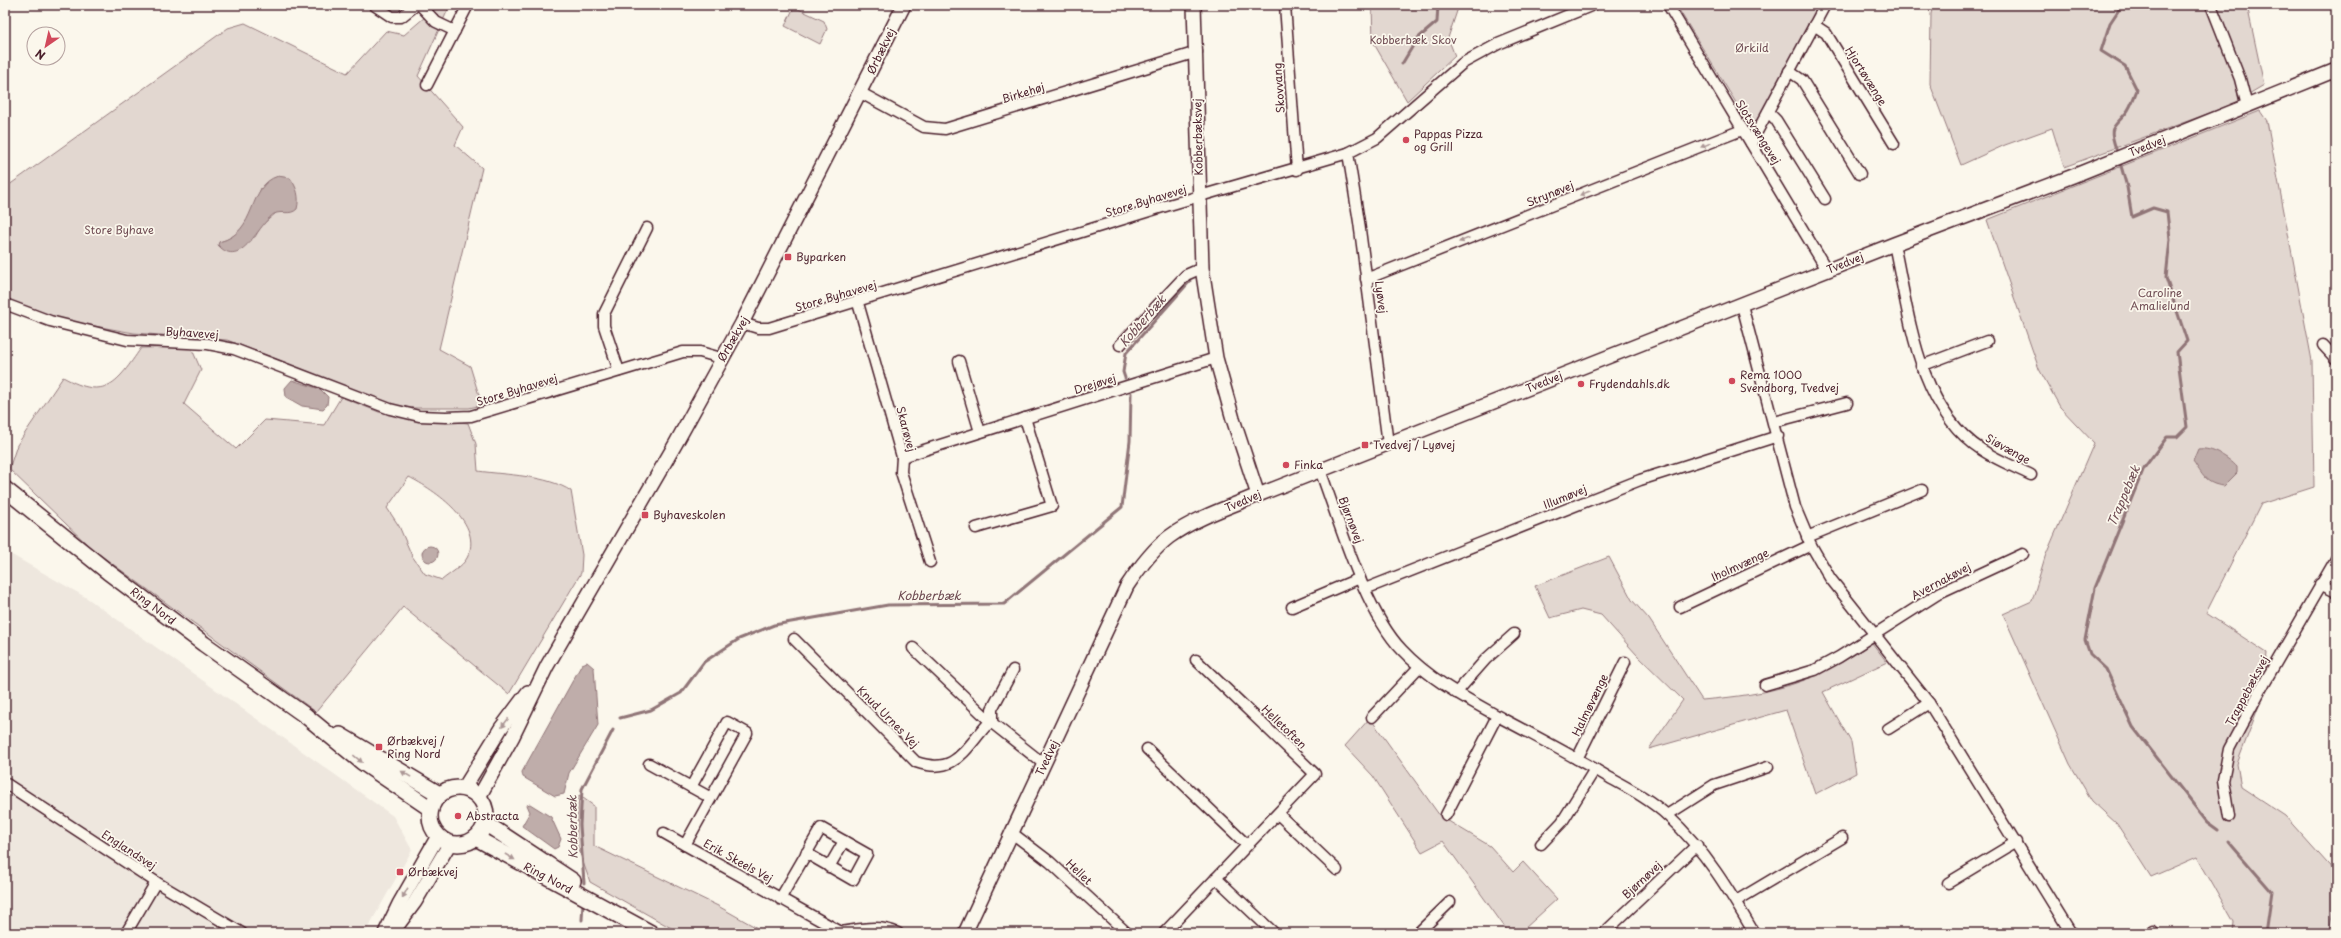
<svg xmlns="http://www.w3.org/2000/svg" width="2341" height="938" font-family="'Playpen Sans',sans-serif">
	<style>
		.built { fill: #eee7de }
		.green { fill: #e2d7d0; stroke: #967b7e; fill-rule: evenodd }
		.water { fill: #bfadaa; stroke: #907477 }
		.lines { fill: none; stroke-linecap: round; stroke-linejoin: round }
		.stream { stroke: #907477; stroke-width: 3 }
		.minor-casing { stroke: #4a1f2b; stroke-width: 13 }
		.tertiary-casing { stroke: #4a1f2b; stroke-width: 16 }
		.secondary-casing { stroke: #4a1f2b; stroke-width: 18 }
		.minor { stroke: #fbf7ec; stroke-width: 10 }
		.tertiary { stroke: #fbf7ec; stroke-width: 13 }
		.secondary { stroke: #fbf7ec; stroke-width: 15 }
		.oneway { fill: #ab9695 }
		.poi-dot { fill: #d1495b; stroke: #fbf7ec; stroke-width: 1.5 }
		.labels { text-anchor: middle; stroke-width: 3.5; stroke-linejoin: round; paint-order: stroke }
		.park-label { font-size: 11px; fill: #704d54; stroke: #fbf7ec }
		.street-label { font-size: 11px; fill: #4a1f2b; stroke: #fbf7ec }
		.poi-label { font-size: 11px; fill: #4a1f2b; stroke: #fbf7ec; text-anchor: start }
		.water-label { font-size: 12px; font-style: italic; fill: #6d4a51; stroke: #fbf7ec }
	</style>
	<rect width="100%" height="100%" fill="#fbf7ec"/>
	<filter id="ink" filterUnits="userSpaceOnUse"><feTurbulence type="fractalNoise" baseFrequency=".025" numOctaves="2"/><feDisplacementMap in="SourceGraphic" scale="8" xChannelSelector="R" yChannelSelector="G"/><feConvolveMatrix kernelMatrix="1 2 1 2 8 2 1 2 1" color-interpolation-filters="sRGB"/></filter>
	<g filter="url(#ink)">
		<path class="built" d="M5 551 87 598 393 816 412 850 365 933H5Z"/>
		<g class="green">
			<path d="M439 5H450L418 76 463 127 455 145 482 168 439 349 470 366 482 405 469 408H402L227 340 134 333 50 318 5 300V188L228 28 245 23 347 73 386 31 404 35ZM261 188 276 213 262 225 255 237 219 242C245 236 252 211 261 188Z"/>
			<path d="M1372 5H1459L1448 38 1455 56 1407 101 1373 42Z"/>
			<path d="M1676 5H1821L1754 132Z"/>
			<path d="M1933 5H2208L2236 79 2239 102 2064 167 2052 128 2005 145 1961 165 1930 84 1931 14Z"/>
			<path d="M2215 5H2247L2264 85 2247 95Z"/>
			<path d="M794 7 824 21 827 29 820 44 785 26Z"/>
			<path d="M2260 111 2267 121 2312 361 2314 487 2261 504 2206 613 2267 653 2263 695 2237 764 2241 787 2285 816 2336 873V895L2330 933H2233L2234 922 2197 857 2151 877 2117 824 2092 801 2070 764 2003 614 2032 601 2045 557 2094 443 2060 407 2039 369 1987 220Z"/>
			<path d="M191 347 201 370 184 404 236 449 265 420 324 425 341 397 379 412 468 423 476 444 478 471C506 475 547 475 571 491L582 555 581 573 509 694 403 607 316 712 92 549 9 469 17 445 63 377C106 401 117 383 141 348ZM409 477C435 490 485 524 467 558 463 566 449 574 442 580L425 574 412 556 399 526 387 508Z"/>
			<path d="M1609 557 1632 600 1649 619 1702 700C1772 694 1813 684 1872 643L1887 662 1823 692 1851 742 1856 773 1815 794 1786 710 1649 749 1683 700 1637 655 1601 615 1581 610 1550 618 1535 586Z"/>
			<path d="M1370 718 1440 816 1490 846 1513 872 1523 862 1557 899 1524 929 1527 933H1509L1443 841 1422 852 1373 776 1345 746Z"/>
			<path d="M579 795 594 806V846L718 906 766 933H680L590 882 576 842Z"/>
		</g>
		<g class="water">
			<path d="M278 176 290 178C297 187 300 197 297 209 290 216 282 210 274 214 259 223 241 271 218 245L219 242C259 232 246 186 278 176Z"/>
			<path d="M292 380 320 389 328 397 327 405 323 409 302 406 286 397 285 388Z"/>
			<path d="M2198 449C2212 447 2229 458 2237 467V473L2224 486C2205 484 2203 475 2193 461Z"/>
			<circle cx="430" cy="554" r="8"/>
			<path d="M587 662 594 668 598 725 569 773 564 794 555 796 523 777 522 772 582 664Z"/>
			<path d="M530 804 551 817 561 839 558 847 554 849 522 826 530 812 527 805Z"/>
		</g>
		<g class="lines">
			<g class="stream">
				<path d="M1402 64 1417 39 1437 22 1438 5"/>
				<path d="M2116 149C2108 125 2113 129 2126 113 2131 107 2134 97 2137 90L2125 66 2101 51 2110 23 2122 5"/>
				<path d="M2121 166 2127 187 2132 217 2153 208 2167 212 2170 239 2166 278 2187 341 2177 352 2187 427 2177 437H2167L2144 468 2095 588 2085 640 2090 654 2106 669 2133 727 2207 822 2218 830"/>
				<path d="M1125 378 1123 372 1126 353 1190 281"/>
				<path d="M620 718 651 710 681 693 704 662 739 639 774 625 888 605 1004 604 1122 507 1130 441 1131 393"/>
				<path d="M2228 841 2272 892 2266 933"/>
				<path d="M584 883 580 825 582 789 613 730"/>
				<path d="M582 920 583 902"/>
			</g>
			<defs>
				<g id="minor">
					<path d="M374 5 392 17H401L416 5"/>
					<path d="M420 5 436 22 455 31"/>
					<path d="M1285 5 1297 170"/>
					<path d="M1668 5 1827 270"/>
					<path d="M2211 5 2240 79 2247 106"/>
					<path d="M1814 25 1826 33 1894 144"/>
					<path d="M1789 71 1802 80 1860 174"/>
					<path d="M427 85 468 5"/>
					<path d="M861 93 924 127 945 129 1197 52"/>
					<path d="M1768 112 1776 120 1825 199"/>
					<path d="M1751 143 1825 5"/>
					<path d="M1348 153 1359 222 1388 444"/>
					<path d="M1894 244C1909 313 1917 408 1982 450 1997 460 2015 467 2031 475"/>
					<path d="M1366 279 1742 130"/>
					<path d="M858 303 902 457 901 472 930 562"/>
					<path d="M5 304 50 321 127 340 208 344 234 349 390 409 419 416 446 417 471 416 683 352H700L721 358"/>
					<path d="M1742 305 1795 507 1811 545 1830 578 1929 703 2071 933"/>
					<path d="M742 323 758 328H769L1169 205 1348 153 1377 138 1463 63 1498 44 1593 5"/>
					<path d="M1120 345 1186 275 1202 268"/>
					<path d="M2323 345 2336 359"/>
					<path d="M959 361 980 432"/>
					<path d="M1921 366 1987 341"/>
					<path d="M619 371 604 326V314L647 228"/>
					<path d="M1774 422 1847 403"/>
					<path d="M902 457 1216 358"/>
					<path d="M1320 470C1339 521 1365 612 1402 650 1430 680 1467 699 1503 719 1539 738 1575 757 1610 778 1630 789 1651 800 1668 816 1705 850 1729 890 1754 933"/>
					<path d="M976 528 1052 506 1025 418"/>
					<path d="M1807 537 1922 490"/>
					<path d="M2320 584 2336 592"/>
					<path d="M1365 589 1640 480 1778 436"/>
					<path d="M1292 607 1360 578"/>
					<path d="M1680 607 1811 545"/>
					<path d="M794 639 916 762C954 775 963 752 986 726L992 723V709L1013 670"/>
					<path d="M913 648 992 723 1044 764"/>
					<path d="M1765 685 1815 670 1839 657 1941 592 2023 554"/>
					<path d="M1456 693 1486 659 1514 634"/>
					<path d="M1372 717 1419 667"/>
					<path d="M1888 729 1929 703"/>
					<path d="M1147 749 1247 845"/>
					<path d="M1577 759 1625 662"/>
					<path d="M649 764 691 787"/>
					<path d="M5 783 156 882 242 933"/>
					<path d="M711 798 691 787 727 722 747 733 685 845 841 932C861 929 879 924 898 933"/>
					<path d="M1278 814 1337 870"/>
					<path d="M1446 815 1497 716"/>
					<path d="M1667 815 1714 785 1768 767"/>
					<path d="M2229 817 2223 780 2229 749 2266 680 2336 559"/>
					<path d="M664 833 685 845"/>
					<path d="M1012 833 1050 862 1127 933"/>
					<path d="M1541 844 1562 822 1595 769"/>
					<path d="M829 867 844 841"/>
					<path d="M1216 878 1274 933"/>
					<path d="M1948 883 2016 842"/>
					<path d="M780 899 821 828 867 854 853 880 806 853"/>
					<path d="M1736 901 1842 838"/>
					<path d="M126 933 156 882"/>
					<path d="M1164 933 1315 774 1196 660"/>
					<path d="M1418 933 1450 902"/>
					<path d="M1604 933 1697 845"/>
					<path d="M2150 933 2153 931 2154 933"/>
				</g>
				<g id="tertiary">
					<path d="M1194 5 1202 268 1216 358 1233 419 1258 495"/>
					<path d="M464 788 501 728 528 692"/>
					<path d="M479 797 513 736 547 666 676 443 742 323 904 5"/>
					<path d="M385 933 399 904 438 836"/>
					<path d="M392 933 415 902 450 843"/>
					<path d="M965 933 1127 586C1139 568 1152 550 1169 537 1195 518 1229 507 1258 495L1894 244 2073 176 2336 70"/>
				</g>
				<g id="secondary">
					<path d="M5 489 108 572 204 644 306 716 362 762 431 809"/>
					<path d="M340 735 439 794"/>
					<circle cx="458" cy="816" r="28"/>
					<path d="M485 823 573 881"/>
					<path d="M476 838 651 933"/>
				</g>
			</defs>
			<use href="#minor" class="minor-casing"/>
			<use href="#tertiary" class="tertiary-casing"/>
			<use href="#secondary" class="secondary-casing"/>
			<use href="#minor" class="minor"/>
			<use href="#tertiary" class="tertiary"/>
			<use href="#secondary" class="secondary"/>
		</g>
		<defs><path id="oneway-solid" d="M-6-.8H1V-3.2L6.5 0L1 3.2V.8H-6Z"/></defs>
		<g class="oneway">
			<use href="#oneway-solid" transform="translate(1706 145) rotate(158)"/>
			<use href="#oneway-solid" transform="translate(1585 193) rotate(158)"/>
			<use href="#oneway-solid" transform="translate(1464 240) rotate(158)"/>
			<use href="#oneway-solid" transform="translate(505 723) rotate(127)"/>
			<use href="#oneway-solid" transform="translate(358 759) rotate(39)"/>
			<use href="#oneway-solid" transform="translate(406 774) rotate(-149)"/>
			<use href="#oneway-solid" transform="translate(510 857) rotate(30)"/>
			<use href="#oneway-solid" transform="translate(405 893) rotate(119)"/>
		</g>
	</g>
	<g class="poi-dot">
		<circle cx="1406" cy="140" r="4"/>
		<rect x="784" y="253" width="8" height="8" rx="2"/>
		<circle cx="1732" cy="381" r="4"/>
		<circle cx="1581" cy="384" r="4"/>
		<rect x="1361" y="441" width="8" height="8" rx="2"/>
		<circle cx="1286" cy="465" r="4"/>
		<rect x="641" y="511" width="8" height="8" rx="2"/>
		<rect x="375" y="743" width="8" height="8" rx="2"/>
		<circle cx="458" cy="816" r="4"/>
		<rect x="396" y="868" width="8" height="8" rx="2"/>
	</g>
	<g class="labels">
		<g class="park-label">
			<text x="1413" y="44">Kobberbæk Skov</text>
			<text x="1752" y="52">Ørkild</text>
			<text x="119" y="234">Store Byhave</text>
			<text x="2160" y="297">Caroline<tspan x="2160" dy="13">Amalielund</tspan></text>
		</g>
		<g class="street-label">
			<text transform="translate(881 51) rotate(-64)" y="4">Ørbækvej</text>
			<text transform="translate(1866 76) rotate(58)" y="4">Hjortøvænge</text>
			<text transform="translate(1279 88) rotate(-94)" y="4">Skovvang</text>
			<text transform="translate(1023 93) rotate(-17)" y="4">Birkehøj</text>
			<text transform="translate(1758 132) rotate(58)" y="4">Slotsvængevej</text>
			<text transform="translate(1198 137) rotate(-91)" y="4">Kobberbæksvej</text>
			<text transform="translate(2147 146) rotate(-22)" y="4">Tvedvej</text>
			<text transform="translate(1550 194) rotate(-22)" y="4">Strynøvej</text>
			<text transform="translate(1146 201) rotate(-17)" y="4">Store Byhavevej</text>
			<text transform="translate(1845 263) rotate(-22)" y="4">Tvedvej</text>
			<text transform="translate(836 296) rotate(-16)" y="4">Store Byhavevej</text>
			<text transform="translate(1381 297) rotate(83)" y="4">Lyøvej</text>
			<text transform="translate(192 333) rotate(4)" y="4">Byhavevej</text>
			<text transform="translate(733 339) rotate(-60)" y="4">Ørbækvej</text>
			<text transform="translate(1544 382) rotate(-22)" y="4">Tvedvej</text>
			<text transform="translate(1095 384) rotate(-17)" y="4">Drejøvej</text>
			<text transform="translate(517 390) rotate(-17)" y="4">Store Byhavevej</text>
			<text transform="translate(906 429) rotate(75)" y="4">Skarøvej</text>
			<text transform="translate(2008 449) rotate(29)" y="4">Siøvænge</text>
			<text transform="translate(1565 497) rotate(-22)" y="4">Illumøvej</text>
			<text transform="translate(1243 501) rotate(-23)" y="4">Tvedvej</text>
			<text transform="translate(1351 520) rotate(69)" y="4">Bjørnøvej</text>
			<text transform="translate(1740 565) rotate(-25)" y="4">Iholmvænge</text>
			<text transform="translate(1941 581) rotate(-28)" y="4">Avernakøvej</text>
			<text transform="translate(153 606) rotate(37)" y="4">Ring Nord</text>
			<text transform="translate(2247 691) rotate(-62)" y="4">Trappebæksvej</text>
			<text transform="translate(1590 705) rotate(-64)" y="4">Halmøvænge</text>
			<text transform="translate(888 717) rotate(45)" y="4">Knud Urnes Vej</text>
			<text transform="translate(1284 727) rotate(44)" y="4">Helletoften</text>
			<text transform="translate(1047 758) rotate(-65)" y="4">Tvedvej</text>
			<text transform="translate(129 850) rotate(33)" y="4">Englandsvej</text>
			<text transform="translate(738 861) rotate(29)" y="4">Erik Skeels Vej</text>
			<text transform="translate(1079 872) rotate(43)" y="4">Hellet</text>
			<text transform="translate(548 878) rotate(28)" y="4">Ring Nord</text>
			<text transform="translate(1642 880) rotate(-43)" y="4">Bjørnøvej</text>
		</g>
		<g class="poi-label">
			<text x="1414" y="138">Pappas Pizza<tspan x="1414" dy="13">og Grill</tspan></text>
			<text x="796" y="261">Byparken</text>
			<text x="1740" y="379">Rema 1000<tspan x="1740" dy="13">Svendborg, Tvedvej</tspan></text>
			<text x="1589" y="388">Frydendahls.dk</text>
			<text x="1373" y="449">Tvedvej / Lyøvej</text>
			<text x="1294" y="469">Finka</text>
			<text x="653" y="519">Byhaveskolen</text>
			<text x="387" y="745">Ørbækvej /<tspan x="387" dy="13">Ring Nord</tspan></text>
			<text x="466" y="820">Abstracta</text>
			<text x="408" y="876">Ørbækvej</text>
		</g>
		<g class="water-label">
			<text transform="translate(1143 321) rotate(-49)" y="4">Kobberbæk</text>
			<text transform="translate(2124 496) rotate(-67)" y="4">Trappebæk</text>
			<text x="929" y="600">Kobberbæk</text>
			<text transform="translate(573 827) rotate(-91)" y="4">Kobberbæk</text>
		</g>
	</g>
	<rect width="2341" height="938" fill="none" stroke="#fbf7ec" stroke-width="20"/>
	<rect x="10" y="10" width="2321" height="918" fill="none" stroke="#4a1f2b" stroke-width="1.5" filter="url(#ink)"/>
	<g transform="translate(46 46) rotate(214)"><circle r="19" fill="#fbf7ec" stroke="#b4a19f"/>
	<path d="M0-3L7 15L0 10L-7 15Z" fill="#d1495b"/>
	<text y="-6" font-size="11" font-weight="bold" text-anchor="middle" fill="#4a1f2b">N</text>
	</g>
</svg>
